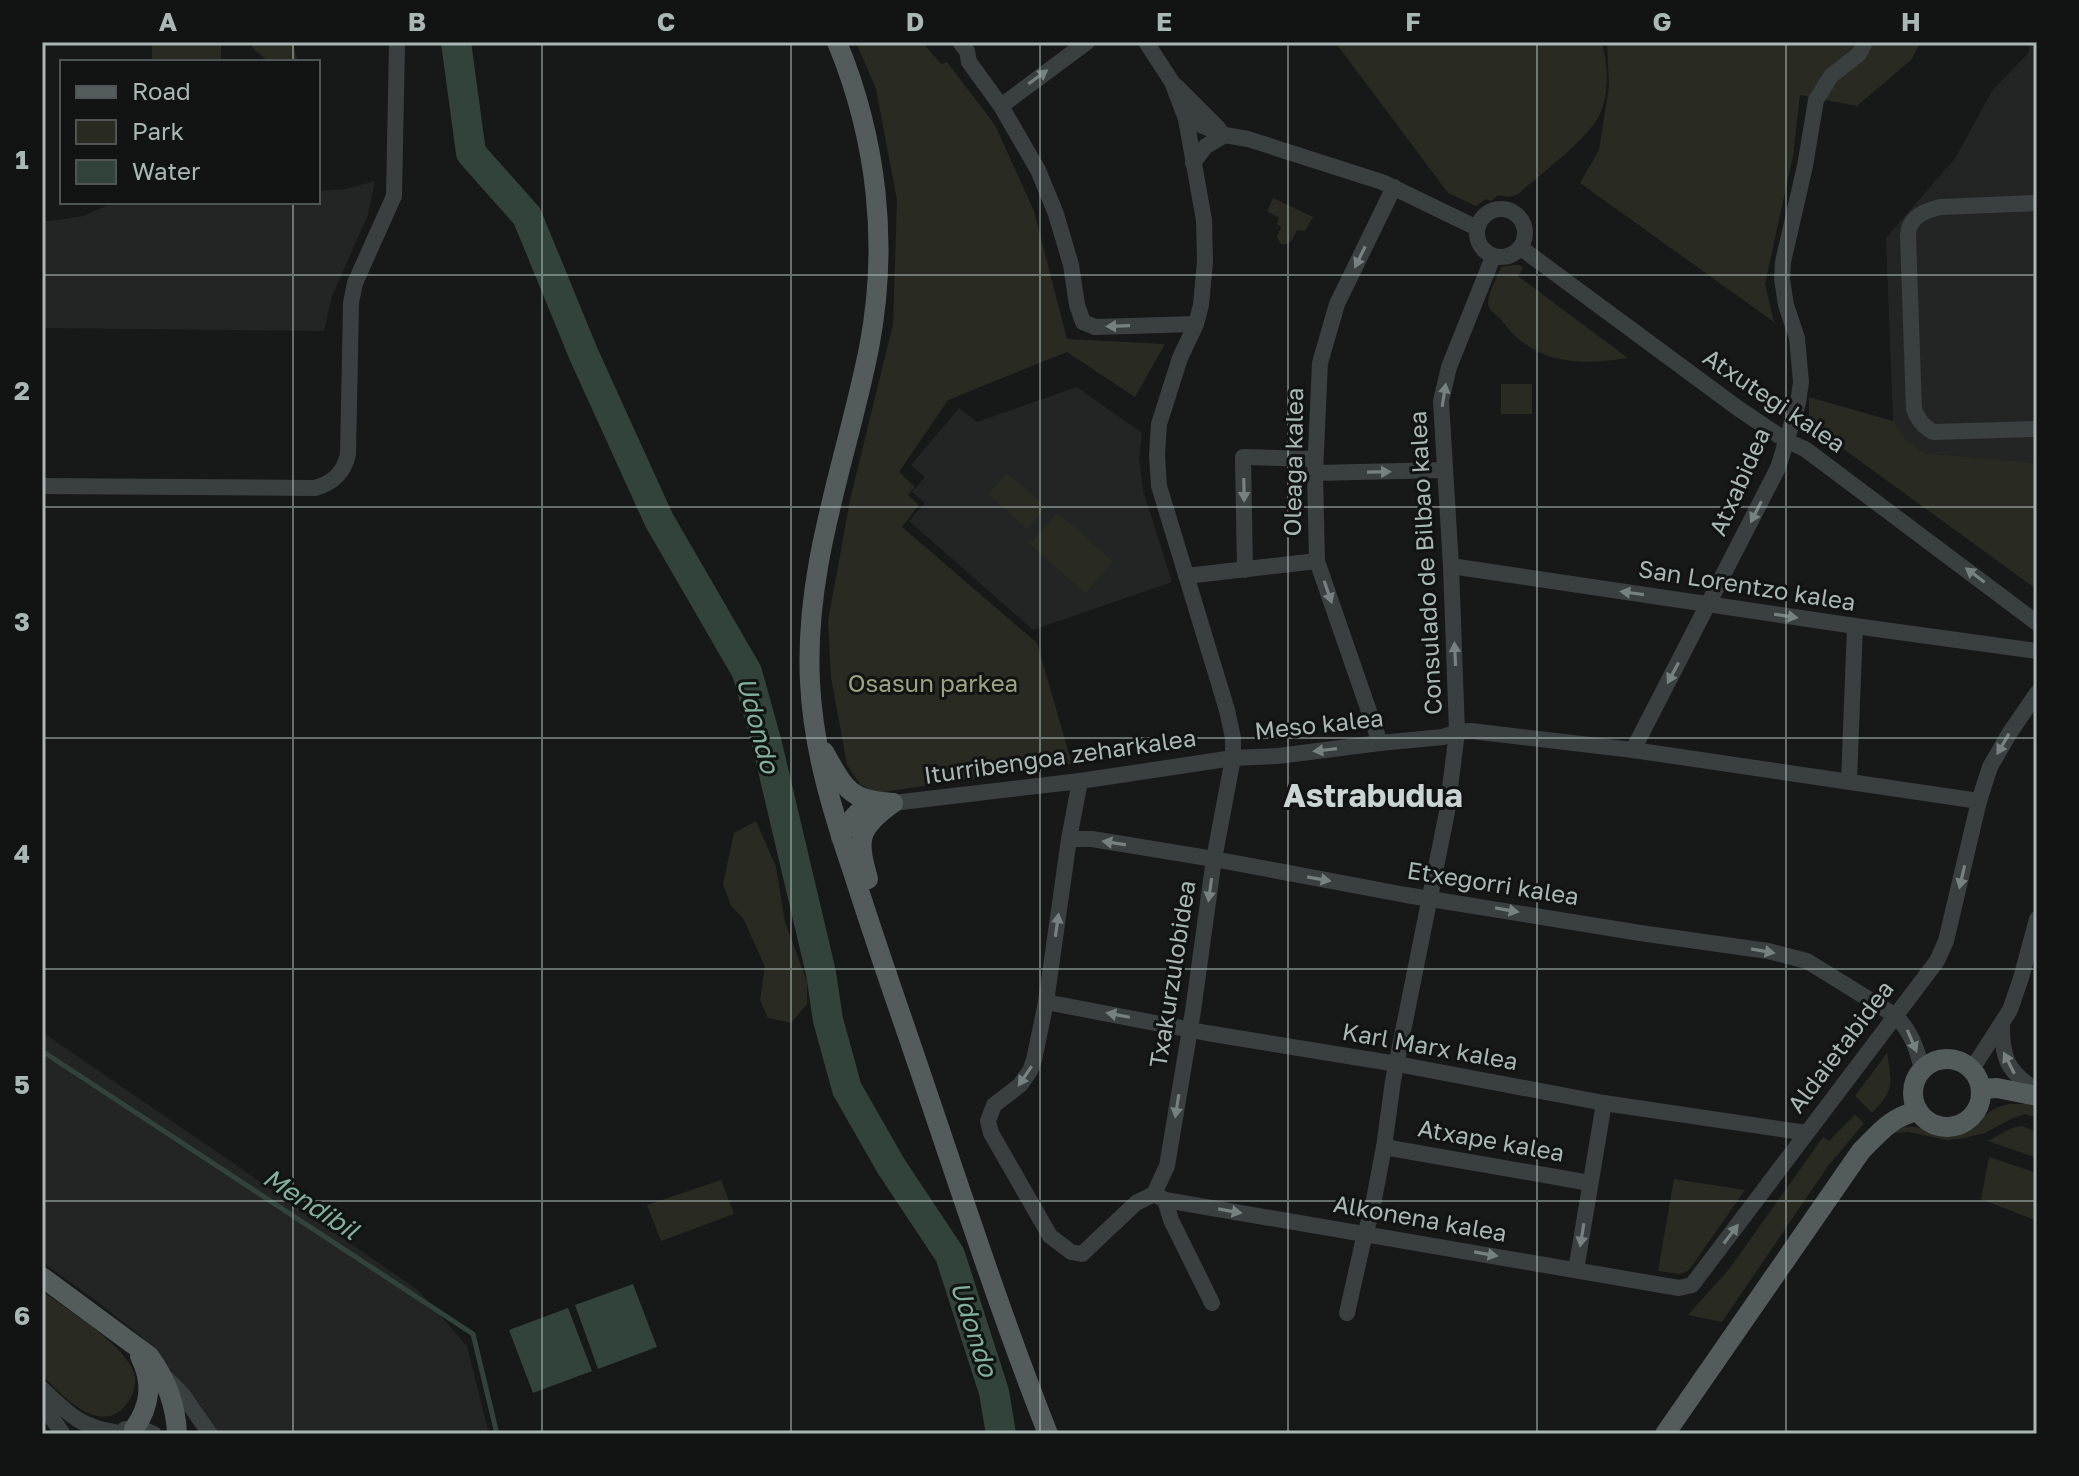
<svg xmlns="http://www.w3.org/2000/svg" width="2079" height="1476" font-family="'Golos Text',sans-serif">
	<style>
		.built { fill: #232525 }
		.green { fill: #292b23 }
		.water { fill: #32433b }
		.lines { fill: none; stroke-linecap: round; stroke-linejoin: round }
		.stream { stroke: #32433b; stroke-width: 5 }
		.river { stroke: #32433b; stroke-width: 30 }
		.minor { stroke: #3a3f3f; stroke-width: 16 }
		.major { stroke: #545c5b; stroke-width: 20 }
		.oneway { fill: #778280 }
		.grid { fill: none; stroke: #a9b8b5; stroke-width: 2; stroke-opacity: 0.55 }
		.labels { text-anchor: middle; stroke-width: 6; stroke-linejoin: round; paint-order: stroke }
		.street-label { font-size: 24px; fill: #a9b8b5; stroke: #121313 }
		.park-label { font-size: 24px; fill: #9da281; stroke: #121313 }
		.water-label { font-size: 26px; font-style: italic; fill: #81b29d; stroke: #121313 }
		.district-label { font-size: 32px; font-weight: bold; fill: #cad4d3; stroke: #121313 }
		.neatline { fill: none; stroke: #a9b8b5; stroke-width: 3 }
		.grid-label { font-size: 26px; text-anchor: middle; font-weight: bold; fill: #a9b8b5 }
	</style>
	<rect width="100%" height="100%" fill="#171818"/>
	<g class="built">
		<path d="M2029 42H2037V463L1924 453 1906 440 1893 421 1886 238 1956 157 1992 91 2029 52Z"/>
		<path d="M375 181 368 215 332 296 324 331 42 328V221H51L83 216 116 202H318V191L346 189Z"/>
		<path d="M1077 387 1142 433 1139 458 1143 490 1172 582 1033 630 909 521 925 503 912 492 925 477 911 465 959 408 977 422Z"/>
		<path d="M42 1032 418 1290 467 1346 489 1434H216L201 1406 142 1337 95 1300 42 1262Z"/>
	</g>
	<g class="green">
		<rect x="152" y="42" width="69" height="20"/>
		<path d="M251 42H293L297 59 284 62H269L253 48Z"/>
		<path d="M856 42H922L941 64 947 62 995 125 1034 211 1067 339 1165 344 1135 397 1067 352 948 400 899 472 915 487 908 495 919 505 902 527 1037 643 1072 764 876 793 860 784 847 765 831 677 828 621 850 500 893 324 897 200 876 89Z"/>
		<path d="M1335 42H1602C1608 67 1610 92 1599 116 1588 139 1537 177 1517 195L1508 197 1498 195 1491 201 1486 199 1476 206 1448 193Z"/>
		<path d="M1607 42H1921L1911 60 1857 106 1800 95 1793 156 1765 284 1774 322 1580 183 1599 150 1609 86Z"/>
		<path d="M1273 198 1313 217 1305 231 1297 230C1293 238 1291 246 1281 244L1277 237 1281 227 1277 224 1279 218 1267 211Z"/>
		<path d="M1512 265H1519L1523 268 1518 276 1628 358C1580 366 1534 364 1503 322 1499 316 1488 311 1488 303 1488 294 1498 276 1501 267Z"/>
		<rect x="1501" y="384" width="31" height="30"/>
		<path d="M1809 397 1893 421 1906 440 1924 453 2037 463V585L2032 586 1809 424Z"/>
		<path d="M1007 473 1046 507 1027 529 988 494Z"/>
		<path d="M1057 513 1113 561 1085 593 1030 544Z"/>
		<path d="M756 821 776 867 785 922 807 982V1004L791 1023 768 1018 760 1000 765 967 743 918 731 906 723 884 734 833Z"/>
		<path d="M1887 1053C1892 1085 1895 1089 1872 1113L1855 1096Z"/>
		<path d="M2010 1104H2029L2037 1107V1118L2025 1114 2013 1118 1985 1133 1960 1139 1946 1140 1908 1132 1894 1133C1912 1117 1929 1136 1949 1133 1977 1130 1983 1108 2010 1104Z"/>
		<path d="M1855 1115 1864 1123 1828 1166 1722 1322 1688 1315 1730 1268 1823 1137 1829 1141Z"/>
		<path d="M2022 1126 2037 1132V1158L1988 1141 2012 1128Z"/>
		<path d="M1989 1157 2037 1173V1221L1981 1199Z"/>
		<path d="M1674 1179 1745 1190 1689 1270 1680 1274 1658 1271Z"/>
		<path d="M721 1180 734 1214 661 1241 647 1205Z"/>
		<path d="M42 1291C67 1310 124 1343 134 1373 137 1383 134 1394 128 1402 102 1440 62 1395 42 1375Z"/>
	</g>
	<g class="water">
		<path d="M633 1284 657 1347 598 1369 575 1305Z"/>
		<path d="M568 1308 592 1371 533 1393 509 1330Z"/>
	</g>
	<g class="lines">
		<path class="stream" d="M42 1051 473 1334 497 1434"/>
		<path class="river" d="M456 42 471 153 527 216 584 355 659 520 747 672 767 744 821 973 828 1020 847 1089 891 1166 950 1255 994 1392 1001 1434"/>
		<g class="minor">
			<path d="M960 42 967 51 969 62 1001 106"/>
			<path d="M1087 42 1001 106 1038 170 1056 214 1071 265 1077 305 1083 322 1095 327 1196 324"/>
			<path d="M1146 42 1172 82 1186 119 1204 220 1205 262 1201 305 1196 324 1180 358 1159 424 1157 455 1159 486 1227 710 1233 738V758L1214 859 1193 1011 1167 1166 1154 1194"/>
			<path d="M1176 86 1219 129"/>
			<path d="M1186 119 1225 135 1248 139 1382 182 1477 228"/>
			<path d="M1193 163 1206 146 1225 135"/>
			<path d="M2037 203 1940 207C1923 211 1908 218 1908 236L1914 409C1918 420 1923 426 1933 432L2037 429"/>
			<circle cx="1501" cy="233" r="24"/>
			<path d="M1521 248 1739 409 1787 441 1805 449 2037 623"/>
			<path d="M1315 473 1444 470"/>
			<path d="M42 486 315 488C333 483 344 473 348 454L351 303 355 283 394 196 397 42"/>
			<path d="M1451 566 1855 626 2037 651"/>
			<path d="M1245 570 1243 457 1315 459"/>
			<path d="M1186 576 1317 561"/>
			<path d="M1380 743 1317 561 1315 473 1320 363 1337 304 1394 187"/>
			<path d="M1633 750 1778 468 1798 403 1801 382 1797 338 1786 305 1782 279 1783 262 1805 166 1816 100 1831 76 1859 54 1865 42"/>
			<path d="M1080 781 1069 839 1046 1002 1034 1060 1030 1071 1020 1085 994 1105 988 1121 991 1133 1050 1236 1071 1252 1082 1254 1136 1203 1154 1194"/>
			<path d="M1849 781 1855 626"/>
			<path d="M893 803 1080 781 1233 758 1278 756 1380 743 1443 737 1457 732 1471 731 1633 750 1979 801"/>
			<path d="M1069 839H1092L1214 859 1406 895 1640 933 1768 951 1807 961 1896 1016C1911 1032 1917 1048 1922 1070"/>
			<path d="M1046 1002 1207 1033 1397 1064 1604 1103 1807 1133"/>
			<path d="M2002 1024C2002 1059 2007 1071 2037 1091"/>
			<path d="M1972 1069 2010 1010 2021 978 2037 919"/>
			<path d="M1384 1147 1590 1183"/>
			<path d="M1154 1194 1165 1200 1679 1288 1692 1285 1937 961 1946 941 1979 801 1990 767 2009 734 2037 693"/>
			<path d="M1165 1200 1171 1220 1212 1303"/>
			<path d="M1576 1270 1604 1103"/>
			<path d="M1347 1313 1365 1233 1371 1215 1384 1147 1393 1081 1447 812 1457 732 1451 566 1441 401 1449 367 1493 257"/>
			<path d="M164 1376 183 1395 210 1434"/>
			<path d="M42 1389C68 1413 78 1426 114 1432"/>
			<path d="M42 1404 63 1434"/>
			<path d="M125 1429 144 1430 154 1434"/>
		</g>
		<g class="major">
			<path d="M837 42C877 139 889 244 869 348 847 459 804 566 810 682 813 748 832 810 853 872 870 925 888 978 906 1030 952 1164 996 1302 1048 1434"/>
			<path d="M824 752C832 765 841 786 855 794 865 801 881 802 893 803"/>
			<path d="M841 837C849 820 858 811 873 801"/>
			<path d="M868 879C857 839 857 829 893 803"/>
			<circle cx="1947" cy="1093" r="34"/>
			<path d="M1981 1089 1997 1088 2037 1096"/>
			<path d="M42 1277 149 1356C166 1379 176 1406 177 1434"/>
			<path d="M134 1429C151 1405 153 1382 140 1356"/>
			<path d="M1665 1434 1861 1151C1880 1132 1891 1117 1918 1111"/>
		</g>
	</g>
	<defs><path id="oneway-solid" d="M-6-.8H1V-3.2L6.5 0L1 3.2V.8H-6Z" transform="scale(2)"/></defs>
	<g class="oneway">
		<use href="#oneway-solid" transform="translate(1038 77) rotate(-36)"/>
		<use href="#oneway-solid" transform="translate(1360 257) rotate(116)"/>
		<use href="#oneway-solid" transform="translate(1118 326) rotate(178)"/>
		<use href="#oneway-solid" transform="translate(1444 395) rotate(-81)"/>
		<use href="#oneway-solid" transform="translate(1379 472) rotate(-1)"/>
		<use href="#oneway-solid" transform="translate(1244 490) rotate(89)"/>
		<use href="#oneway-solid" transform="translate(1756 512) rotate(117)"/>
		<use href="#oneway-solid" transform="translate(1975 575) rotate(-143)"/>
		<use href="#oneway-solid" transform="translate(1328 592) rotate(71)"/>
		<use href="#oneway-solid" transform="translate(1632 593) rotate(-172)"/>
		<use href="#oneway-solid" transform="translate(1786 616) rotate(9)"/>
		<use href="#oneway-solid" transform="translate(1455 654) rotate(-93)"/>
		<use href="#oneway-solid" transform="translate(1673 673) rotate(118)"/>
		<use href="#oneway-solid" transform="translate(2003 744) rotate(120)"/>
		<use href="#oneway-solid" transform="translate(1325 750) rotate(173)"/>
		<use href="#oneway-solid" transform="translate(1114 843) rotate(-171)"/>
		<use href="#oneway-solid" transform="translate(1962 877) rotate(103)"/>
		<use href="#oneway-solid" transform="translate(1319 879) rotate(10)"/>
		<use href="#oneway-solid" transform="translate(1210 890) rotate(98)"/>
		<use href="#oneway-solid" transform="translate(1507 910) rotate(10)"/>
		<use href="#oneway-solid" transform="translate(1057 925) rotate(-82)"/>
		<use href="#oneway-solid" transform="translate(1763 951) rotate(10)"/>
		<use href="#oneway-solid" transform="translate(1118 1015) rotate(-169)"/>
		<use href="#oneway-solid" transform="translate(1912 1041) rotate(67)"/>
		<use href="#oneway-solid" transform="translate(2009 1063) rotate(-117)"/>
		<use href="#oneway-solid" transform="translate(1025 1076) rotate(124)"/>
		<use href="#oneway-solid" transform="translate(1177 1106) rotate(99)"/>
		<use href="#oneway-solid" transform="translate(1230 1211) rotate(10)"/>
		<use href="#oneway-solid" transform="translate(1731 1234) rotate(-53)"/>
		<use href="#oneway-solid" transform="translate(1582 1235) rotate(99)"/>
		<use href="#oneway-solid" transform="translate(1486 1254) rotate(10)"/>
	</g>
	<path class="grid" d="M293 42V62M542 42V1434M791 42V1434M1040 42V1434M1288 42V1434M1537 42V1434M1786 42V1434M293 202V1434M42 275H2037M42 507H2037M42 738H2037M42 969H2037M42 1201H2037"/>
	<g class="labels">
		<g class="street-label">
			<text transform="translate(1774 401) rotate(34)" y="8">Atxutegi kalea</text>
			<text transform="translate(1294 462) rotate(-89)" y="8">Oleaga kalea</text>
			<text transform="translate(1740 482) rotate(-66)" y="8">Atxabidea</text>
			<text transform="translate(1426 563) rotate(-93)" y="8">Consulado de Bilbao kalea</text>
			<text transform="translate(1747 586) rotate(9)" y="8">San Lorentzo kalea</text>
			<text transform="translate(1319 725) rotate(-6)" y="8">Meso kalea</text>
			<text transform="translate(1060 757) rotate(-8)" y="8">Iturribengoa zeharkalea</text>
			<text transform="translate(1493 884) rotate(9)" y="8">Etxegorri kalea</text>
			<text transform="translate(1173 974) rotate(-81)" y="8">Txakurzulobidea</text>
			<text transform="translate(1430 1047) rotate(10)" y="8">Karl Marx kalea</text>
			<text transform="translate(1841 1047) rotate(-53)" y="8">Aldaietabidea</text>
			<text transform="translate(1491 1141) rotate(10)" y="8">Atxape kalea</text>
			<text transform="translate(1420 1219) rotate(10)" y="8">Alkonena kalea</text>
		</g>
		<g class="park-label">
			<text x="933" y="692">Osasun parkea</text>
		</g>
		<g class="water-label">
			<text transform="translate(758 725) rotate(75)" y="9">Udondo</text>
			<text transform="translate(311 1204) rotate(33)" y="9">Mendibil</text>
			<text transform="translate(974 1329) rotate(72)" y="9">Udondo</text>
		</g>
		<g class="district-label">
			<text x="1373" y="807">Astrabudua</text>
		</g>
	</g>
	<rect width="2079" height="1476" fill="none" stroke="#121313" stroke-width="88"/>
	<rect x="60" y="60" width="260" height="144" fill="#121313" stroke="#4e5554" stroke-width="2"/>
	<rect x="76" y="86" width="40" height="12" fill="#545c5b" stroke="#4e5554" stroke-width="2"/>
	<text x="132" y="100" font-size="24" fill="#a9b8b5">Road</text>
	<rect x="76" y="120" width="40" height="24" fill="#292b23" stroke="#4e5554" stroke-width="2"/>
	<text x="132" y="140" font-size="24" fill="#a9b8b5">Park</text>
	<rect x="76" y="160" width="40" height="24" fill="#32433b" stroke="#4e5554" stroke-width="2"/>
	<text x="132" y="180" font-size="24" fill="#a9b8b5">Water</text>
	<rect x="44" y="44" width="1991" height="1388" class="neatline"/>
	<g class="grid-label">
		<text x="168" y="31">A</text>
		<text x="417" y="31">B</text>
		<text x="666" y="31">C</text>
		<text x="915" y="31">D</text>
		<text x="1164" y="31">E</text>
		<text x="1413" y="31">F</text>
		<text x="1662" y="31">G</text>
		<text x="1911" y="31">H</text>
		<text x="22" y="169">1</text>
		<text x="22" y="400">2</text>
		<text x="22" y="631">3</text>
		<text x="22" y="863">4</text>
		<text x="22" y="1094">5</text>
		<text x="22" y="1325">6</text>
	</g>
</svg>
